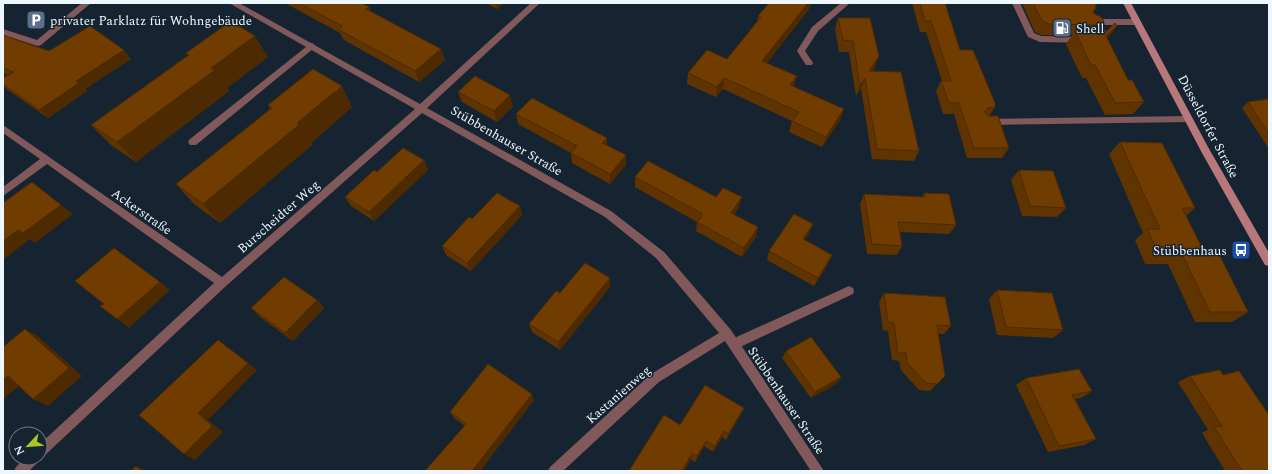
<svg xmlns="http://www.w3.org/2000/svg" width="1272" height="474" font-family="Spectral,serif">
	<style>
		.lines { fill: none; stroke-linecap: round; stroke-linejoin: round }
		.service { fill: #82595b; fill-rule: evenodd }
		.minor { fill: #82595b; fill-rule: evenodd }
		.secondary { fill: #b8777b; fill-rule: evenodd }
		.wall { fill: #603400 }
		.shaded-wall { fill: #4e2a00 }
		.building { fill: #703c00; stroke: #4e2a00 }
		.labels { text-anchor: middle; stroke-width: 3; stroke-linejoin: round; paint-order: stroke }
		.poi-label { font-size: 13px; fill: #edf7ff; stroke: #152430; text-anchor: start }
		.street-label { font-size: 13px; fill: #edf7ff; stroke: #152430 }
	</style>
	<rect width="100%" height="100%" fill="#152430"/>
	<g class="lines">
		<g class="service">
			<path d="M1012 3H1020L1034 33 1041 36 1093 37 1098 32 1094 25 1088 24 1087 22 1091 19 1089 16 1090 14H1096L1099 19H1137L1141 22 1137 25H1102L1106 33 1098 42 1095 43 1040 42 1028 37Z"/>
			<path d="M311 43 314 44 315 46 314 48 196 145H190L188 142 190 139Z"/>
			<path d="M1189 116 1193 119 1189 122 987 125 983 122 987 119Z"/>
			<path d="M849 286 853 288 854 291 853 294 738 348 734 349 730 348 729 344 730 340Z"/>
		</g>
		<g class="minor">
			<path d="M82 3H91L41 45 38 46 3 35V29L37 40Z"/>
			<path d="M229 3H239L420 104 531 3H540L427 108 611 211 664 252 731 330 824 471H811L725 341 659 382 563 471H548L550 467 651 374 719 333 656 258 605 217 422 113 226 286 44 456 40 458V444L214 283 47 164 3 196V187L40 159 3 133V125L222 277 415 109Z"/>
			<path d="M841 3H850L818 31 805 51 813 63 812 65H806L797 51 812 27Z"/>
			<path d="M25 458H40L38 462 29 471H14L16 467Z"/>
		</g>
		<path class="secondary" d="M1123 3H1131L1208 147 1269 253V266L1265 265 1202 153Z"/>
	</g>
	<g class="wall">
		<path d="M285 3H362L369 7 371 12 445 60 419 82 344 40 340 33Z"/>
		<path d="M486 3H503L497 9Z"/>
		<path d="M912 3H945L960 50 995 107 989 116 1009 148 1002 158H967L954 114H943L936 91 941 81H942L926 32H920Z"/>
		<path d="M1022 3H1098L1096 6V8L1093 12 1095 15 1104 21 1096 31 1105 32 1117 26 1107 38 1128 80 1144 102 1133 114 1105 115 1086 78H1082L1066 44 1072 35H1041L1035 32Z"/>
		<path d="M809 9 767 63 794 87 840 120 822 147 789 132 792 121 723 89 716 97 687 84 688 73 727 59 757 22 758 16Z"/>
		<path d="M838 18 875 67 872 71 919 151 914 161 872 159 861 88 856 96 849 52H839L835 29Z"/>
		<path d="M3 35 49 51 131 59 85 89 87 91 48 118 8 90 3 85V78L8 75 3 73Z"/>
		<path d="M186 53 268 57 227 88 229 91 136 162 111 145 91 125 188 55Z"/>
		<path d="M458 92 513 106 497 122 462 102Z"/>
		<path d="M1269 99V149L1242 108 1248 102Z"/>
		<path d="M268 105 352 107 311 143 312 145 220 223 194 204 176 184 270 109Z"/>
		<path d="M516 114 607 145 626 165 610 184 572 163 571 153 518 124Z"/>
		<path d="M1120 142 1195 208 1186 216 1205 254 1248 312 1232 322H1195L1168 264H1145L1135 240 1143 233 1109 154Z"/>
		<path d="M424 160 428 170 374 221 351 206 345 197 377 172Z"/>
		<path d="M1019 170 1066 208 1057 217 1022 216 1011 180Z"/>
		<path d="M635 177 716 197 739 207 734 215 756 237 742 257 696 231 697 222 635 187Z"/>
		<path d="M924 193 956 225 949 234 900 232 902 246 897 255 867 254 860 204 864 194 922 197Z"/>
		<path d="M520 206 522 215 471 271 446 255 442 246Z"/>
		<path d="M809 233 804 240 828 264 814 286 767 260 769 251Z"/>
		<path d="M610 278V287L560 350 532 332 529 324 560 293Z"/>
		<path d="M997 290 1063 330 1053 338 997 335 989 299Z"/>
		<path d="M884 293 951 326 944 334H938L945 376 930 391 919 390 901 370 899 361 892 360 888 331 883 330 879 302Z"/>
		<path d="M317 300 324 308 293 341 260 317 251 308Z"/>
		<path d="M786 351 841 377 836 384 811 398 782 358Z"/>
		<path d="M1223 375 1269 471H1225L1202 433 1208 430 1178 382 1190 376Z"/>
		<path d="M1026 378 1092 391 1081 398 1075 399 1096 439 1084 445 1048 452 1016 385Z"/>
		<path d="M534 400 480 471H425L465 426 454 418 450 412Z"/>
		<path d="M741 414 726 440 722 437 713 452 704 446 695 462 691 459 684 471H629L680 425Z"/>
	</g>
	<g class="shaded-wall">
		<path d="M496 3H503L497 9Z"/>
		<path d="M808 3H811L809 9 760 72 762 61Z"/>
		<path d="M369 7 374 18 366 9Z"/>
		<path d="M1104 21 1096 32 1092 35 1100 25Z"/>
		<path d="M1117 26 1107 39 1106 36Z"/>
		<path d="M255 36 268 57 227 88 229 91 136 162 117 142 211 68Z"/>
		<path d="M441 49 445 60 419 82 415 71Z"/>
		<path d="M124 50 131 59 85 89 87 91 48 118 39 110 76 81Z"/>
		<path d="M879 56 875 67 865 82 869 71Z"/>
		<path d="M797 76 794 87 790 85Z"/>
		<path d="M724 78 723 89 716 97 717 87Z"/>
		<path d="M865 78 861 88 856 96 860 85Z"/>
		<path d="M342 86 352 107 311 143 312 145 220 223 203 204 297 123Z"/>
		<path d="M510 95 513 106 497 122 494 111Z"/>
		<path d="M844 109 840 120 822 147 826 137Z"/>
		<path d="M607 138V148L602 143Z"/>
		<path d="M626 155V165L610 184V174Z"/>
		<path d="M424 160 428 170 374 221 369 212Z"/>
		<path d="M742 197 739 207 729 222 731 213Z"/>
		<path d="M61 205 73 214 35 243 30 239 3 260V241L18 230Z"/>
		<path d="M520 206 522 215 471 271 467 263Z"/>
		<path d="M813 224 809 233 799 249 803 239Z"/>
		<path d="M758 227 756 237 742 257 744 248Z"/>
		<path d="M832 255 828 264 814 286 818 278Z"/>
		<path d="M610 278V287L560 350 558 342Z"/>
		<path d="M160 282 170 290 129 328 117 319Z"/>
		<path d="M317 300 324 308 293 341 285 333Z"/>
		<path d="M25 329 39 337 82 376 48 406 33 399Z"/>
		<path d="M248 363 257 370 208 420 223 432 195 460 184 454 198 413Z"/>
		<path d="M8 376 23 383 3 399V380Z"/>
		<path d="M841 377 836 384 811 398 815 392Z"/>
		<path d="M532 394 534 400 480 471H472Z"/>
		<path d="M744 408 741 414 726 440 728 434Z"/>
		<path d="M724 431 722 437 713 452 715 446Z"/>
		<path d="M706 441 704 446 695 462 697 456Z"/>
		<path d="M692 453 691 459 684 471H682Z"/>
		<path d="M136 466 147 471H141Z"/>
	</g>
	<g class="building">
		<path d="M299 3H362L369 7 366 9 441 49 415 71 339 30 342 26Z"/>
		<path d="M769 3H808L762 61 797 76 790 85 844 109 826 137 792 121 799 112 724 78 717 87 688 73 707 50 727 59 761 17 758 16Z"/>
		<path d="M920 3H945L960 50H973L995 103V107L988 108 984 112 989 116H998L1009 148H974L959 103H949L941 81H951L931 21H925Z"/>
		<path d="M1033 3H1096L1095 4 1096 8 1093 11 1095 15 1100 16 1104 21 1100 25 1048 24 1042 21Z"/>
		<path d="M838 18H870L879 56 869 71 901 72 919 151 877 149 865 78 860 85 853 41 843 40Z"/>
		<path d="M231 21 255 36 211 68 215 70 117 142 91 125 189 55 186 53Z"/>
		<path d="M1115 23 1117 26 1106 36 1128 80H1132L1144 102 1115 103 1095 65H1091L1075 31 1105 32 1108 30Z"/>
		<path d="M90 26 124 50 76 81 79 83 39 110 3 84V78L14 72 3 68V35L49 51Z"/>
		<path d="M313 69 342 86 297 123 300 124 203 204 176 184 272 108 268 105Z"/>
		<path d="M475 76 510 95 494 111 458 92Z"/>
		<path d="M532 98 607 138 602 143 626 155 610 174 571 153 577 146 516 114Z"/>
		<path d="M1269 99V134L1248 102Z"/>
		<path d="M1120 142 1162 143 1195 208H1182L1205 254H1219L1248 312H1210L1182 254H1159L1147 229H1160Z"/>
		<path d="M403 148 424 160 369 212 345 197 374 170 377 172Z"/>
		<path d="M648 161 716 197 723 188 742 197 731 213 758 227 744 248 697 222 703 214 635 177Z"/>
		<path d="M1019 170 1053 171 1066 208 1030 206Z"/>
		<path d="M32 182 61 205 23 233 18 230 3 241V203Z"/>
		<path d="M497 193 520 206 467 263 442 246 469 217 472 219Z"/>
		<path d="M924 193 949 194 956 225 898 222 902 246 872 244 864 194 925 197Z"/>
		<path d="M794 214 813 224 803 239 832 255 818 278 769 251Z"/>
		<path d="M114 248 160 282 117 319 100 306 104 304 75 281Z"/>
		<path d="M585 263 610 278 558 342 529 324 556 291 560 293Z"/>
		<path d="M284 277 317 300 285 333 251 308Z"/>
		<path d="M997 290 1052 293 1063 330 1006 327Z"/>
		<path d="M884 293 945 297 951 326 937 325 945 376 937 384 926 383 907 363 906 353H898L894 323 888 322Z"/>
		<path d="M25 329 69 368 33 399 8 376 3 380V347Z"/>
		<path d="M811 337 841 377 815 392 786 351Z"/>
		<path d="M218 340 248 363 198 413 212 426 184 454 139 415Z"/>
		<path d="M488 364 532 394 472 471H425L466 424 450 412Z"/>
		<path d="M1079 369 1092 391 1072 395 1096 439 1059 446 1026 378Z"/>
		<path d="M1220 370 1223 375 1239 371 1269 415V471H1242L1214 427 1222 426 1190 376Z"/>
		<path d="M705 385 744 408 728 434 724 431 715 446 706 441 697 456 692 453 682 471H629L664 415 680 425Z"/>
		<path d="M136 466 141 471H131Z"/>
	</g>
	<defs>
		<symbol id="parking-square" viewBox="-11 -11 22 22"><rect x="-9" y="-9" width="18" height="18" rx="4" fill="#5c6f8a" stroke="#152430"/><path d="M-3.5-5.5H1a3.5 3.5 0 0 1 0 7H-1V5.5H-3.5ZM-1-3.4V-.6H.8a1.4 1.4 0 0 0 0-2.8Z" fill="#fff"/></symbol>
		<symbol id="fuel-square" viewBox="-11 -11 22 22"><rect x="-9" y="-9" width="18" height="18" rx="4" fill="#5c6f8a" stroke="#152430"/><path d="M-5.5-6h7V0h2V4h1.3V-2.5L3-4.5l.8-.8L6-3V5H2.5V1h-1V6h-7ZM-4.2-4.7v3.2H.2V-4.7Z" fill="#fff"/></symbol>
		<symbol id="bus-square" viewBox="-11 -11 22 22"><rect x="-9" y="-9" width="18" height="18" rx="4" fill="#1a4fb4" stroke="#152430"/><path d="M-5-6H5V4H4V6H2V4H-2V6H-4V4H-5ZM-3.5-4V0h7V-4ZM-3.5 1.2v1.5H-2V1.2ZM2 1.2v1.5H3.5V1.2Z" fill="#fff"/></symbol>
	</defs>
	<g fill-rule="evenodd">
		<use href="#parking-square" x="25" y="9" width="22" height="22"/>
		<use href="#fuel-square" x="1051" y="17" width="22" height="22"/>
		<use href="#bus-square" x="1230" y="239" width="22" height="22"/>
	</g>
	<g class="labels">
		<g class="poi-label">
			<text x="50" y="25">privater Parklatz für Wohngebäude</text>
			<text x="1076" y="33">Shell</text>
			<text x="1227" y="255" text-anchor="end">Stübbenhaus</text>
		</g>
		<g class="street-label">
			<text transform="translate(1209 126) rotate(62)" y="5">Düsseldorfer Straße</text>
			<text transform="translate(507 140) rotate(30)" y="5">Stübbenhauser Straße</text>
			<text transform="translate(142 211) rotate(35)" y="5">Ackerstraße</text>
			<text transform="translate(278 216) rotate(-41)" y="5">Burscheidter Weg</text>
			<text transform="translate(618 394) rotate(-41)" y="5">Kastanienweg</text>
			<text transform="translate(787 400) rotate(56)" y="5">Stübbenhauser Straße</text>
		</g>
	</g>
	<rect width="1272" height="474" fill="none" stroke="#edf7ff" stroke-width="8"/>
	<g transform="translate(28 446) rotate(244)"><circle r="19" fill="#152430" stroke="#6b7883"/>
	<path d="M0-3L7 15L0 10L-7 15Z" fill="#a6c820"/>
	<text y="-6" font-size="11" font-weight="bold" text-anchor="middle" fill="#edf7ff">N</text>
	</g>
</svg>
